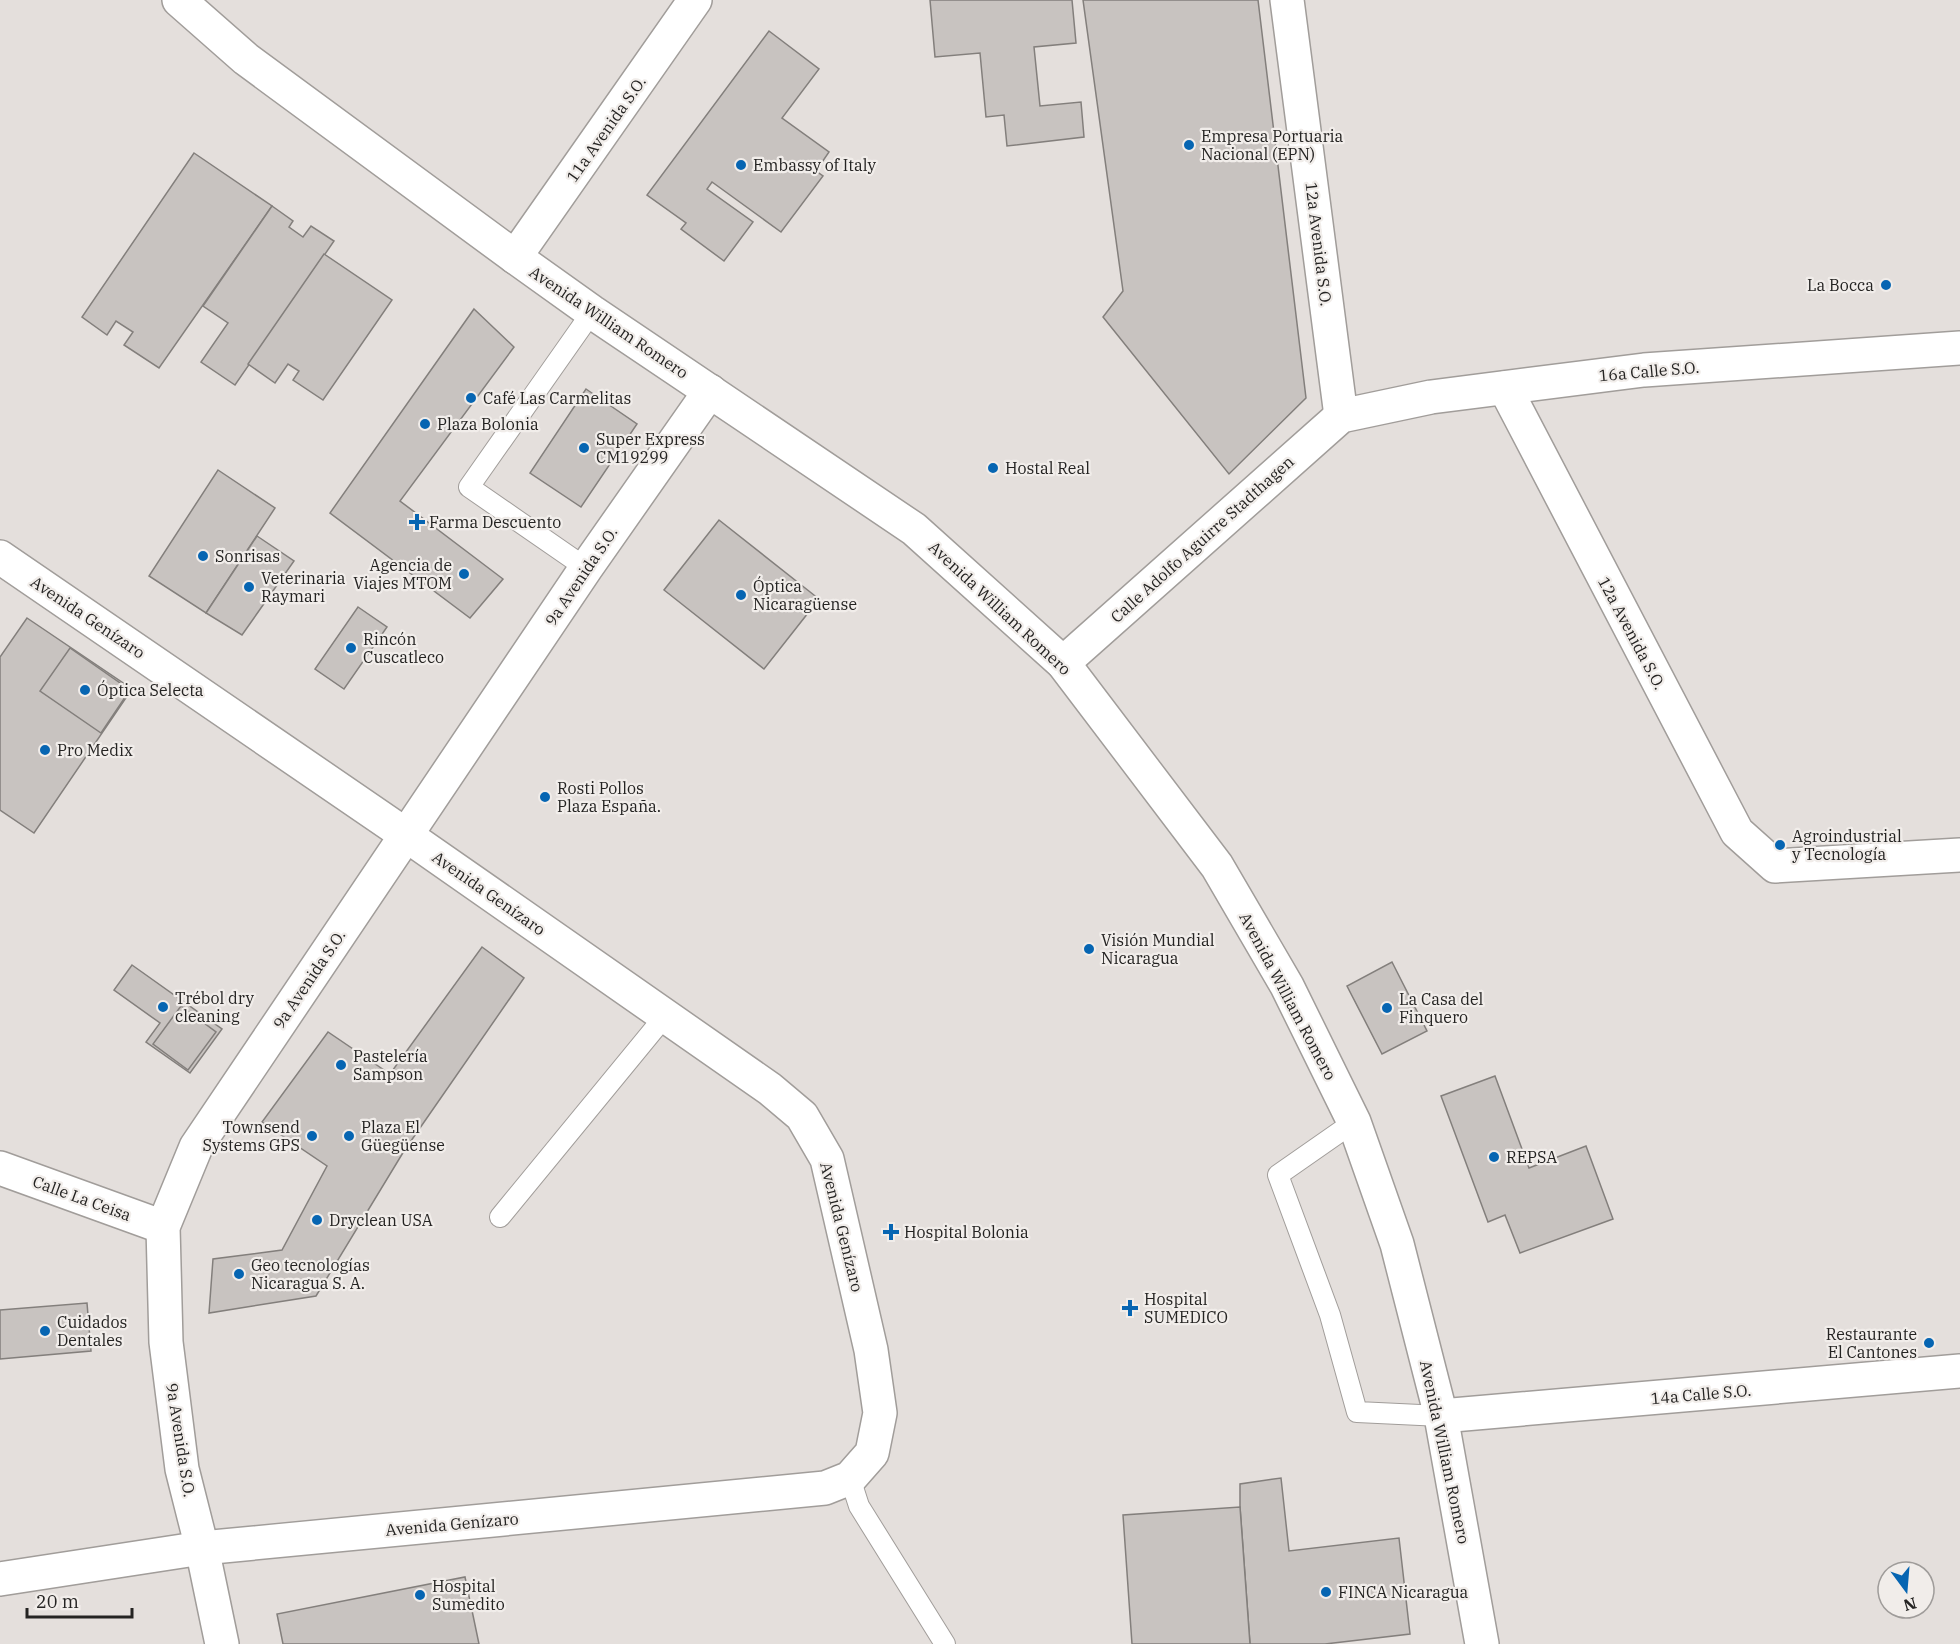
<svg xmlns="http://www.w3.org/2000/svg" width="1960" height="1644" font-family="'IBM Plex Serif',serif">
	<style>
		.building { fill: #c8c3c0; stroke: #837f7c; stroke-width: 1.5 }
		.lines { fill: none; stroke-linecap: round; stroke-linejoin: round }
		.service-casing { stroke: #a19d9a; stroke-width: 22 }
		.minor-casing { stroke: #a19d9a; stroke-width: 36 }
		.secondary-casing { stroke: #a19d9a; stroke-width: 36 }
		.service { stroke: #fff; stroke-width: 20 }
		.minor { stroke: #fff; stroke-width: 33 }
		.secondary { stroke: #fff; stroke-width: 33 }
		.poi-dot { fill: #0665b2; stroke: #f1edea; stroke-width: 2 }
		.labels { text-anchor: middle; stroke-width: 4.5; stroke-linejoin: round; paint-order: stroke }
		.street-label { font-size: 16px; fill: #242322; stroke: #f1edea }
		.poi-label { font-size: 16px; fill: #242322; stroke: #f1edea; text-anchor: start }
	</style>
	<rect width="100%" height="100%" fill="#e4dfdc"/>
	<g class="building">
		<path d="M930 0H1072L1076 43 1034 47 1040 106 1081 102 1084 137 1007 146 1004 115 986 117 980 53 935 57Z"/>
		<path d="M1083 0H1258L1306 398 1229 474 1103 317 1123 291Z"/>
		<path d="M769 31 819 69 782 118 829 152 816 171 823 176 781 232 712 182 707 189 753 222 724 261 681 229 686 223 647 195Z"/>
		<path d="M194 153 272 206 159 368 124 345 133 332 116 321 107 335 82 317Z"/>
		<path d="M272 206 293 221 289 227 303 237 311 226 334 241 235 385 201 362 228 323 203 306Z"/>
		<path d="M324 254 392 300 323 400 293 380 299 371 288 364 275 383 248 364Z"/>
		<path d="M474 309 514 347 400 501 503 579 470 618 330 513Z"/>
		<path d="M586 389 637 424 581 507 530 473Z"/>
		<path d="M218 470 275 508 206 613 149 576Z"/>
		<path d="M719 520 819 599 764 669 664 590Z"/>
		<path d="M257 536 294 561 242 635 206 613Z"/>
		<path d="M358 607 387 627 344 689 315 669Z"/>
		<path d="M27 618 132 689 34 833 0 810V657Z"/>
		<path d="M70 648 130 690 101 733 40 691Z"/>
		<path d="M482 947 524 978 404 1151 316 1296 209 1313 213 1259 282 1250 327 1166 262 1122 328 1032 390 1074Z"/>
		<path d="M1392 962 1427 1031 1382 1054 1347 986Z"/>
		<path d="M132 965 222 1029 190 1073 146 1042 160 1023 114 990Z"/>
		<path d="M181 1006 216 1032 188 1070 153 1044Z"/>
		<path d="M1495 1076 1529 1168 1586 1146 1613 1219 1520 1253 1505 1215 1488 1222 1441 1096Z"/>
		<path d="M87 1303 91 1351 0 1359V1310Z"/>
		<path d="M1281 1478 1289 1551 1399 1538 1410 1634 1325 1644H1250L1240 1507V1484Z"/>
		<path d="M1240 1507 1250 1644H1132L1123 1515Z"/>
		<path d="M465 1577 479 1644H283L277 1614Z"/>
	</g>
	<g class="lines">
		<defs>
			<g id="service">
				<path d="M586 568 469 487 592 312"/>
				<path d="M1354 1122 1278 1175 1330 1315 1357 1412 1441 1416"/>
				<path d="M500 1217 665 1016"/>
				<path d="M850 1478 859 1506 945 1644"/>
			</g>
			<g id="minor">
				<path d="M1287 0 1341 416"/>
				<path d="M515 257 695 0"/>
				<path d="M1505 388 1737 832 1775 866 1960 855"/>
				<path d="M0 557 406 835 770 1089 802 1116 827 1159 871 1350 880 1413 872 1453 850 1478 825 1488 202 1548 0 1579"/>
				<path d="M1063 663 1341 416 1431 397 1644 370 1960 348"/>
				<path d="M0 1168 163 1227"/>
				<path d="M1441 1416 1960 1371"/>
				<path d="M222 1644 202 1548 182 1469 166 1342 163 1227 196 1147 586 568 710 391"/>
			</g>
			<path id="secondary" d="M179 0 246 59 515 257 592 312 914 529 1063 663 1217 866 1287 986 1354 1122 1397 1244 1441 1416 1482 1644"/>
		</defs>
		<use href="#service" class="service-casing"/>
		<use href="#minor" class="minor-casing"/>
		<use href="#secondary" class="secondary-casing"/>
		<use href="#service" class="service"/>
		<use href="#minor" class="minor"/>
		<use href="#secondary" class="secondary"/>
	</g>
	<g class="poi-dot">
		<circle cx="1189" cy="145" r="6"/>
		<circle cx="741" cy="165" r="6"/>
		<circle cx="1886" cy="285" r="6"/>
		<circle cx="471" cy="398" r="6"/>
		<circle cx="425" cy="424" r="6"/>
		<circle cx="584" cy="448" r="6"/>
		<circle cx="993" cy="468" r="6"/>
		<path d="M414 513h6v6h6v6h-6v6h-6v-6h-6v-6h6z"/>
		<circle cx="203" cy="556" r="6"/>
		<circle cx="464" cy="574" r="6"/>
		<circle cx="249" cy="587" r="6"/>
		<circle cx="741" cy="595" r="6"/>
		<circle cx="351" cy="648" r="6"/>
		<circle cx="85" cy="690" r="6"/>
		<circle cx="45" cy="750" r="6"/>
		<circle cx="545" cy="797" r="6"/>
		<circle cx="1780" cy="845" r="6"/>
		<circle cx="1089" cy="949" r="6"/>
		<circle cx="163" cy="1007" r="6"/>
		<circle cx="1387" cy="1008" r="6"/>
		<circle cx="341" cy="1065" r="6"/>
		<circle cx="312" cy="1136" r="6"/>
		<circle cx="349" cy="1136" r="6"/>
		<circle cx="1494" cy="1157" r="6"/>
		<circle cx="317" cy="1220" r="6"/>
		<path d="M888 1223h6v6h6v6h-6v6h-6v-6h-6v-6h6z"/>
		<circle cx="239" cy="1274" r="6"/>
		<path d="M1127 1299h6v6h6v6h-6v6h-6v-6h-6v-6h6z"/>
		<circle cx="45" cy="1331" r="6"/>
		<circle cx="1929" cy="1343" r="6"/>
		<circle cx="1326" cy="1592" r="6"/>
		<circle cx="420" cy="1595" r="6"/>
	</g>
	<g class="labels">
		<g class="street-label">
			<text transform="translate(606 129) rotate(-55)" y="6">11a Avenida S.O.</text>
			<text transform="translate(1319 244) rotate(83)" y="6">12a Avenida S.O.</text>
			<text transform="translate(609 322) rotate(34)" y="6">Avenida William Romero</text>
			<text transform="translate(1649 371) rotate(-5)" y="6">16a Calle S.O.</text>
			<text transform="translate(1202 539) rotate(-42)" y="6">Calle Adolfo Aguirre Stadthagen</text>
			<text transform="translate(581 576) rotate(-56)" y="6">9a Avenida S.O.</text>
			<text transform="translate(1000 608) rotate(43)" y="6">Avenida William Romero</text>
			<text transform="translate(88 617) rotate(34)" y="6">Avenida Genízaro</text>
			<text transform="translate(1632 633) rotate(62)" y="6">12a Avenida S.O.</text>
			<text transform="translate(489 893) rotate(35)" y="6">Avenida Genízaro</text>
			<text transform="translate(309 979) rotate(-56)" y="6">9a Avenida S.O.</text>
			<text transform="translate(1288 996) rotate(62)" y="6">Avenida William Romero</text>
			<text transform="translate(82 1198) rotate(20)" y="6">Calle La Ceisa</text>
			<text transform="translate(842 1227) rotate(76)" y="6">Avenida Genízaro</text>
			<text transform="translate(1701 1394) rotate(-5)" y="6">14a Calle S.O.</text>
			<text transform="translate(181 1440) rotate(81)" y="6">9a Avenida S.O.</text>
			<text transform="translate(1445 1452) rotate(78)" y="6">Avenida William Romero</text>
			<text transform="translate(452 1524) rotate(-5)" y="6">Avenida Genízaro</text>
		</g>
		<g class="poi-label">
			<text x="1201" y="142">Empresa Portuaria<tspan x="1201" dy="18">Nacional (EPN)</tspan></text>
			<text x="753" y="171">Embassy of Italy</text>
			<text x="1874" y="291" text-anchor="end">La Bocca</text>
			<text x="483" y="404">Café Las Carmelitas</text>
			<text x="437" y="430">Plaza Bolonia</text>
			<text x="596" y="445">Super Express<tspan x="596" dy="18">CM19299</tspan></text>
			<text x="1005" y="474">Hostal Real</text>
			<text x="429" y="528">Farma Descuento</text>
			<text x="215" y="562">Sonrisas</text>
			<text x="452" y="571" text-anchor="end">Agencia de<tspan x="452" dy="18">Viajes MTOM</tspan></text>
			<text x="261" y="584">Veterinaria<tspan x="261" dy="18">Raymari</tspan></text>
			<text x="753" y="592">Óptica<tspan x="753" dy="18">Nicaragüense</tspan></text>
			<text x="363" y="645">Rincón<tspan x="363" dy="18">Cuscatleco</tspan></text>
			<text x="97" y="696">Óptica Selecta</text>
			<text x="57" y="756">Pro Medix</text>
			<text x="557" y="794">Rosti Pollos<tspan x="557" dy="18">Plaza España.</tspan></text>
			<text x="1792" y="842">Agroindustrial<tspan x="1792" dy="18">y Tecnología</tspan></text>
			<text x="1101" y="946">Visión Mundial<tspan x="1101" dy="18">Nicaragua</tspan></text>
			<text x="175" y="1004">Trébol dry<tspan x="175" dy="18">cleaning</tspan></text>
			<text x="1399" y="1005">La Casa del<tspan x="1399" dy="18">Finquero</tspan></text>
			<text x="353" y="1062">Pastelería<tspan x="353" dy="18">Sampson</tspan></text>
			<text x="300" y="1133" text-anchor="end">Townsend<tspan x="300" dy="18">Systems GPS</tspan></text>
			<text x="361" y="1133">Plaza El<tspan x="361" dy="18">Güegüense</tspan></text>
			<text x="1506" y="1163">REPSA</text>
			<text x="329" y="1226">Dryclean USA</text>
			<text x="904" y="1238">Hospital Bolonia</text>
			<text x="251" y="1271">Geo tecnologías<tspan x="251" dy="18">Nicaragua S. A.</tspan></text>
			<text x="1144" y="1305">Hospital<tspan x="1144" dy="18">SUMEDICO</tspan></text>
			<text x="57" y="1328">Cuidados<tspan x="57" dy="18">Dentales</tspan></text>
			<text x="1917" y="1340" text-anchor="end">Restaurante<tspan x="1917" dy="18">El Cantones</tspan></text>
			<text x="432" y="1592">Hospital<tspan x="432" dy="18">Sumedito</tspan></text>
			<text x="1338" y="1598">FINCA Nicaragua</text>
		</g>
	</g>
	<g transform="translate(1906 1590) rotate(164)"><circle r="28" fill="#f1edea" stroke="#9f9c9a" stroke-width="1.5"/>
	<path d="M0-4.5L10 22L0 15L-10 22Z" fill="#0665b2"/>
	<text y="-9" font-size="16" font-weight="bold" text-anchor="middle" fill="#242322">N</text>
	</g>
	<path d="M27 1608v9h105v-9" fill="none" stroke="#242322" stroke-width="3"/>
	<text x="36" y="1608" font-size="18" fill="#242322" stroke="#f1edea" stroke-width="4.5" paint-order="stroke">20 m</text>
</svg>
